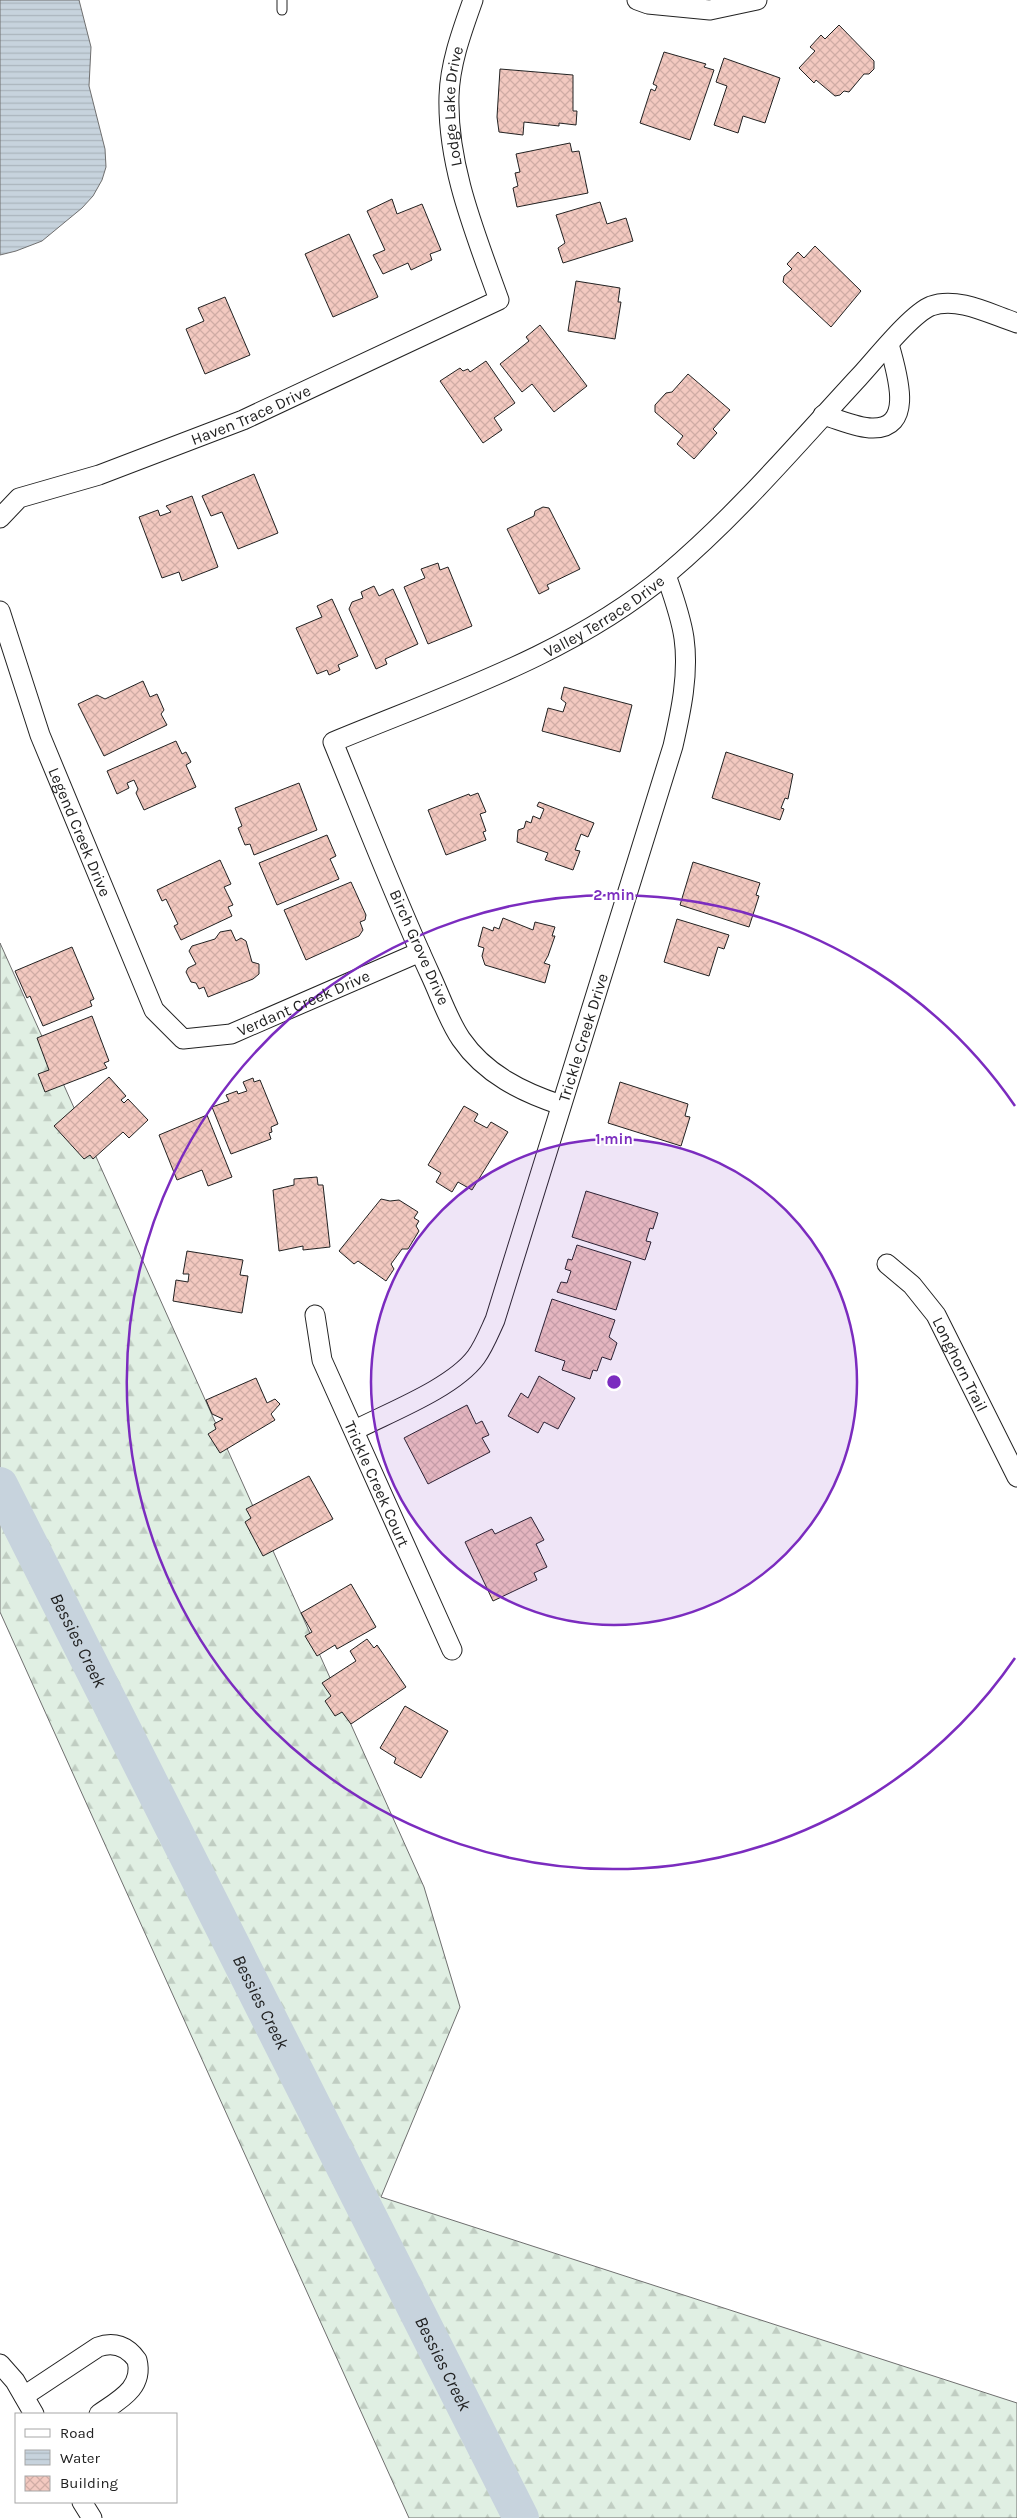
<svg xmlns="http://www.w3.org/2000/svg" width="1017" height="2518" font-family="Karla,sans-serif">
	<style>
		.forest { fill: url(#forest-firs); stroke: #6f6f6f }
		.water { fill: url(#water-rules); stroke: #6f6f6f }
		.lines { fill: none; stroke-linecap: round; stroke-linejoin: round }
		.river { stroke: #c7d3dd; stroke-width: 36 }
		.building { fill: url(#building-cross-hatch); stroke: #222 }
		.service-casing { stroke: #222; stroke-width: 11 }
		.minor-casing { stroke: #222; stroke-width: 21 }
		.service { stroke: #fff; stroke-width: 9 }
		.minor { stroke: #fff; stroke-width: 19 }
		.ring { fill: none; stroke: #7b2cbf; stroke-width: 2.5 }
		.labels { text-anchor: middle; stroke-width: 4; stroke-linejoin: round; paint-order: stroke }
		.street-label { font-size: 16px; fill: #222; stroke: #fff }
		.water-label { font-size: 18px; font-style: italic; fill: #222; stroke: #fff }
		.centre { fill: #7b2cbf; stroke: #fff; stroke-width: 2.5 }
		.ring-label { font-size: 15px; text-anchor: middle; font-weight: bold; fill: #7b2cbf; stroke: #fff; stroke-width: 4; stroke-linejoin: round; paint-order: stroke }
	</style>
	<defs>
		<pattern id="forest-firs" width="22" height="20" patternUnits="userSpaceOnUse" patternTransform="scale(1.25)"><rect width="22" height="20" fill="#e0efe3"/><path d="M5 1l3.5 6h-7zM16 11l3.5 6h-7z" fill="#c0cdc2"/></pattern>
		<pattern id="water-rules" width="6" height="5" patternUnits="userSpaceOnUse" patternTransform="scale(1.25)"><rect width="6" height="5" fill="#c7d3dd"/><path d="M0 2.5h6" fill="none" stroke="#abb5bd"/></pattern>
		<pattern id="building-cross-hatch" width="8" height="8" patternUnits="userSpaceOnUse" patternTransform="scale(1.25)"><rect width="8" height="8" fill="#f3c9c0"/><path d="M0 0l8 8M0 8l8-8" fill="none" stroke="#d0aca5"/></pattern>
	</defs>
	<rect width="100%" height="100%" fill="#fff"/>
	<path class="forest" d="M0 943 424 1887 460 2007 381 2197 1017 2403V2518H409L0 1612Z"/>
	<path class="water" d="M0 0H79L91 47 89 86 105 149 106 167 102 180 93 196 82 208 42 241 16 251 0 255Z"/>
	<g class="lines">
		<path class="river" id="s1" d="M0 1485 521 2518"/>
	</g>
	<g class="building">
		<path d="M839 25 874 61V69L869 74H864L849 92 844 91 840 95 835 96 816 80 814 83 799 68 815 51 810 47 821 35 825 39Z"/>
		<path d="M664 52 706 64 704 67 714 70 690 140 640 123 651 89 655 91 657 86 653 84Z"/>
		<path d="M724 58 780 78 765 123 743 116 738 133 714 125 727 86 716 82Z"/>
		<path d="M500 69 573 75V111H577L576 125 559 123V126L524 122 523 135 499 132 497 117Z"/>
		<path d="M570 143 572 152 579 151 588 193 517 207 513 188 518 186 515 173 520 172 516 154Z"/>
		<path d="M392 199 397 214 422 204 441 250 430 254 432 260 411 270 408 263 383 274 373 255 385 250 367 211Z"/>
		<path d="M600 202 607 224 626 218 633 241 563 263 558 248 565 243 556 215Z"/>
		<path d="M349 234 378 297 333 317 305 254Z"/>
		<path d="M815 246 861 291 831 327 783 282 784 276 792 269 787 264 798 252 804 258Z"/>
		<path d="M576 281 620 288 618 302H621L615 339 568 331Z"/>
		<path d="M225 297 250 355 205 374 186 329 204 321 198 308Z"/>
		<path d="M540 325 587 386 554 412 532 384 522 392 500 364 529 341 526 337Z"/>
		<path d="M486 361 515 403 494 418 502 430 483 443 440 381 460 368 463 371 468 369 470 372Z"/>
		<path d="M688 374 730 410 713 429 717 433 694 459 677 444 683 436 655 412V405L666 393 672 392Z"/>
		<path d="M254 474 278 533 238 549 222 512 211 516 202 496Z"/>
		<path d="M192 496 218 567 182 581 179 572 162 578 139 517 158 510 160 516 171 512 166 506Z"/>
		<path d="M543 507 549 508 580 569 547 585 549 589 539 594 507 529 534 516 535 511Z"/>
		<path d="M438 563 440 570 448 567 472 626 428 644 404 587 425 578 421 569Z"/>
		<path d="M374 586 379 596 393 589 418 644 385 659 387 664 376 669 349 609 352 602 363 598 361 592Z"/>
		<path d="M332 599 358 656 338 665 340 670 329 675 327 670 317 674 296 628 322 617 317 606Z"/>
		<path d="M143 681 150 697 157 694 164 710 161 714 167 725 104 756 78 704 97 695 105 699Z"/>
		<path d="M564 687 632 705 620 752 542 731 548 708 563 712 566 703 561 699Z"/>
		<path d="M176 741 182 754 186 752 191 762 186 765 196 787 144 810 136 793 138 789 134 780 127 783 129 788 117 794 107 771Z"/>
		<path d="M726 752 793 774 788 799 785 798 781 808 784 809 780 820 712 798Z"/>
		<path d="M299 783 317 830 254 855 250 844 245 845 238 828 242 826 235 808Z"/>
		<path d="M478 793 486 812 480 814 486 831 483 832 486 840 446 855 428 810 469 794 470 796Z"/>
		<path d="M539 802 594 823 588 837 581 834 575 850 580 851 573 870 545 860 548 853 517 842 518 830 524 828 526 821 531 823 533 816 540 819 544 809 537 806Z"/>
		<path d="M327 835 336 856 330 859 339 879 277 905 259 863Z"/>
		<path d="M220 860 231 884 224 887 233 905 228 907 232 916 181 940 174 926 178 924 166 899 162 901 157 890Z"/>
		<path d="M693 862 760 883 756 895 759 896 749 927 680 905Z"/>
		<path d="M351 882 366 915 365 920 360 922 363 930 359 936 306 960 284 910Z"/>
		<path d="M503 918 533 930 535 922 555 927 552 936H555L548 956 544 963 550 965 545 983 485 965 482 956 484 948 478 946 483 927 493 931 494 927 499 929Z"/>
		<path d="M677 919 729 935 724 949 718 947 709 976 664 962Z"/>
		<path d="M231 930 236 941 241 938 246 941 252 962 259 964V974L253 979 208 997 204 987 199 989 196 983 191 982 186 972 188 968 196 964 189 951 192 946 215 939 220 932Z"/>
		<path d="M72 947 94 999 90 1001 92 1006 43 1026 30 996 27 998 15 971Z"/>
		<path d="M92 1016 109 1061 104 1063 107 1068 45 1092 38 1074 49 1070 37 1038Z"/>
		<path d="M109 1077 126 1096 121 1100 124 1103 128 1099 148 1120 129 1138 123 1132 93 1159 90 1155 84 1159 54 1126Z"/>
		<path d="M253 1078 254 1082 260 1080 278 1124 271 1127 272 1132 269 1133 271 1139 231 1154 212 1107 229 1101 226 1095 237 1091 238 1094 247 1091 243 1082Z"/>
		<path d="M620 1082 688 1104 685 1116 690 1117 681 1146 608 1123Z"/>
		<path d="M464 1106 478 1114 474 1121 487 1128 491 1122 508 1132 472 1190 458 1182 452 1192 436 1182 441 1173 428 1165Z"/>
		<path d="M207 1115 232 1177 208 1186 202 1170 177 1180 159 1135Z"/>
		<path d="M317 1177 318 1185H323L330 1247 303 1250V1246L279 1251 273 1190 294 1185V1179Z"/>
		<path d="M586 1191 658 1213 653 1229 650 1228 646 1241 651 1242 645 1260 572 1237Z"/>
		<path d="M381 1199 390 1201 399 1200 418 1212 414 1218 419 1221 416 1226 419 1231 408 1249H402L391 1264 394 1269 386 1281 358 1261 354 1264 339 1251Z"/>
		<path d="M577 1245 631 1262 616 1310 557 1292 561 1282 567 1283 571 1271 565 1269 568 1259 572 1260Z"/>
		<path d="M187 1251 243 1260 240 1275 248 1276 242 1313 173 1301 176 1280 188 1282 189 1274H183Z"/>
		<path d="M552 1299 615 1320 609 1337 617 1343 611 1360 602 1357 597 1371 593 1370 590 1379 562 1370 565 1361 535 1351Z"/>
		<path d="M539 1376 575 1398 558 1429 544 1422 538 1433 508 1416 521 1393 528 1398Z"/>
		<path d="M256 1378 267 1403 275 1399 280 1404 271 1414 275 1420 220 1453 208 1434 216 1429 214 1424 223 1419 212 1414 206 1400Z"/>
		<path d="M467 1405 476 1424 482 1421 489 1435 482 1438 490 1452 428 1484 404 1438Z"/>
		<path d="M309 1476 333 1519 263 1556 245 1522 251 1518 246 1509Z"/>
		<path d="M531 1517 544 1540 536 1544 547 1567 534 1573 537 1580 493 1601 465 1542 492 1529 495 1534Z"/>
		<path d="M351 1584 376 1627 337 1649 335 1645 317 1656 305 1636 312 1632 301 1613Z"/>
		<path d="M367 1639 374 1648 377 1645 406 1687 351 1724 342 1712 335 1716 325 1701 331 1696 322 1683 356 1661 350 1651Z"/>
		<path d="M405 1706 448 1731 421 1778 394 1763 396 1758 380 1748Z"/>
	</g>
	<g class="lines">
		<defs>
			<path id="service" d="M282 0V10"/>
			<g id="minor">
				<path d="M637 0 648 4 710 10 757 0"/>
				<path d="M823 415C838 419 857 428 872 428 917 429 895 368 889 344"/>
				<path id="s2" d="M0 518 19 498 99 475 243 420 499 300C476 235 447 167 449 96 450 63 462 31 473 0"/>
				<path id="s3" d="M0 611 40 735 154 1010 183 1039 231 1034 420 952"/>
				<path id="s4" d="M561 1105C522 1092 485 1074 461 1039 448 1020 440 995 430 974 395 898 365 820 333 742 446 695 572 654 667 574 737 515 797 444 859 377 875 360 911 314 931 306 958 296 992 315 1017 323"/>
				<path id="s5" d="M887 1264 912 1285 936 1315 1017 1477"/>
				<path id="s6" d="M315 1315 322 1360 452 1650"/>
				<path id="s7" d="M355 1430C390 1412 453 1388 476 1357 484 1346 489 1333 495 1320L673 746C681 711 689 674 684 638 681 617 673 595 666 575"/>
				<path d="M0 2364 15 2381 34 2414"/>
				<path d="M24 2396 98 2347C114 2341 127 2346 137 2360 144 2388 119 2400 99 2414"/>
				<path d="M82 2502 92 2518"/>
			</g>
		</defs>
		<use href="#service" class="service-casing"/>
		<use href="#minor" class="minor-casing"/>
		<use href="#service" class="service"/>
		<use href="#minor" class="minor"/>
	</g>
	<circle cx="614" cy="1382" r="243" fill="#7b2cbf" fill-opacity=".12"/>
	<g class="ring">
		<circle cx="614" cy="1382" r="243"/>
		<path d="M1015 1658A487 487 0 1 1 1015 1106"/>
	</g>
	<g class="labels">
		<g class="street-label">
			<text dy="6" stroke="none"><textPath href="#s2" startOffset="749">Lodge Lake Drive</textPath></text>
			<text dy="6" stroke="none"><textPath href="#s2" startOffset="274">Haven Trace Drive</textPath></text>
			<text dy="6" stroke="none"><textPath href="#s4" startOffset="745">Valley Terrace Drive</textPath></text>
			<text dy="6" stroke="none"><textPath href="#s3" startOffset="235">Legend Creek Drive</textPath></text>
			<text transform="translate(420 947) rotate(66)" y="6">Birch Grove Drive</text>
			<text dy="6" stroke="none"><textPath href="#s3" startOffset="596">Verdant Creek Drive</textPath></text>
			<text dy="6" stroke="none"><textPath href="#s7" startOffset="480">Trickle Creek Drive</textPath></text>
			<text dy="6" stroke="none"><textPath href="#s5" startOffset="126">Longhorn Trail</textPath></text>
			<text dy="6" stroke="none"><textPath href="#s6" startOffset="181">Trickle Creek Court</textPath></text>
		</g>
		<g class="water-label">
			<text dy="6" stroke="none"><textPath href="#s1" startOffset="174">Bessies Creek</textPath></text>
			<text dy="6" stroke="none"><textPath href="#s1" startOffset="579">Bessies Creek</textPath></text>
			<text dy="6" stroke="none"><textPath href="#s1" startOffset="984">Bessies Creek</textPath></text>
		</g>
	</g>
	<circle cx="614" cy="1382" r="8" class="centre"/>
	<g class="ring-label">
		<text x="614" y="900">2 min</text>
		<text x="614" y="1144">1 min</text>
	</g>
	<rect x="15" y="2413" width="162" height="90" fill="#ffffff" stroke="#a7a7a7"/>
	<rect x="25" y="2429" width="25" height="8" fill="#ffffff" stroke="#a7a7a7"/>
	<text x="60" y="2438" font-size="15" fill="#222222">Road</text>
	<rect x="25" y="2450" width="25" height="15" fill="url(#water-rules)" stroke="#a7a7a7"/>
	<text x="60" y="2463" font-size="15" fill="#222222">Water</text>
	<rect x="25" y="2476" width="25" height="15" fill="url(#building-cross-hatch)" stroke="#a7a7a7"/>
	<text x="60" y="2488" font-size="15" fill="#222222">Building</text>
</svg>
